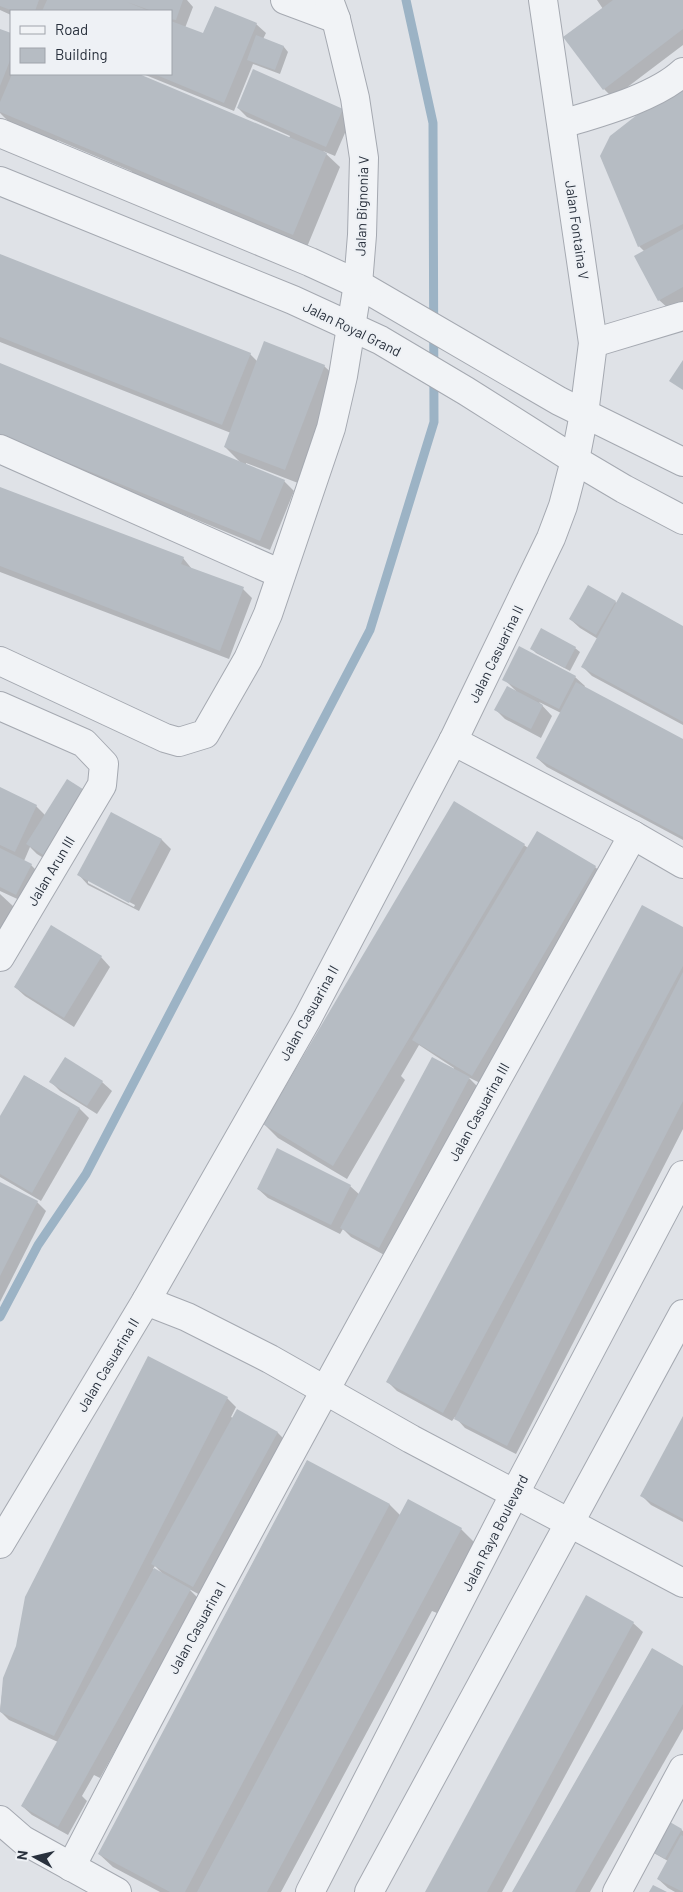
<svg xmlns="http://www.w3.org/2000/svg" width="683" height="1892" font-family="Barlow,sans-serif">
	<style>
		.shadow { fill: #0003; fill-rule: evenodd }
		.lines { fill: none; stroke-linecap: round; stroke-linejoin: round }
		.stream { stroke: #9cb3c5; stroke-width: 9 }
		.building { fill: #b6bcc3 }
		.minor-casing { stroke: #a5a9b1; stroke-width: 30 }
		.minor { stroke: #f1f3f6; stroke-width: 28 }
		.labels { text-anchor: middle; stroke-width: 4; stroke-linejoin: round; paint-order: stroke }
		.street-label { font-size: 14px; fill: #29313d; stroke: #eef1f5 }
	</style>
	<rect width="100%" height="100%" fill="#dfe2e7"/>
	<g class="shadow">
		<path d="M0 0H187L193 7 185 28 204 35 256 24 266 33 263 39 284 47 288 52 280 74 253 64 234 111 143 74H171V11H11V15L0 10Z"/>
		<path d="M597 0H683V45L613 98 604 89 603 9Z"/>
		<path d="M0 30 11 34V74H136L289 138 290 136 247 117 238 108 342 110 351 119 335 156 323 151 340 167 307 247 226 213 221 209 135 175 131 171 57 140V142L11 124 0 113Z"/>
		<path d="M683 81V301L669 309 659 300 645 252 639 246Z"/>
		<path d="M0 255 250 354 257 361 324 366 338 379 298 483 246 463V466L284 481 294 491 270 550 0 439V365L242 464 225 447 231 433 0 342Z"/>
		<path d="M0 488 183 558 192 569 243 589 252 598 229 659 0 572Z"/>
		<path d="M615 602 683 627V725L592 676 583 667 598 639 580 628 570 619Z"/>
		<path d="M575 648 580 652 570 671 536 653 532 649Z"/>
		<path d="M575 677 585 686 584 688 683 740V840L547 767 537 758 561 713 539 702 552 716 541 738 505 719 496 710 516 691 504 679Z"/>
		<path d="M0 789 36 806 46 816 58 867 37 854 30 847 24 861 31 865 40 874 26 903 0 891Z"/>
		<path d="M111 814 162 840 171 849 139 911 88 885 79 875ZM88 880 135 905 134 907 88 883Z"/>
		<path d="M524 845 528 848 595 867 605 876 482 1084 468 1077 479 1088 388 1257 351 1237 343 1229 340 1234 268 1198 258 1189 350 1186 360 1195 453 1070 454 1068 419 1045 401 1076 405 1080 347 1179 278 1138 264 1124Z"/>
		<path d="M0 894 14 907 0 936Z"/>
		<path d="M683 928V1129L516 1454 465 1428 455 1417 452 1421 397 1391 387 1381Z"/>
		<path d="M101 957 110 967 74 1027 25 996 15 987Z"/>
		<path d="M25 1076 80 1109 89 1118 41 1201 0 1177V1119Z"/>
		<path d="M51 1082H102L112 1091 97 1114 60 1091Z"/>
		<path d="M0 1183 37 1202 46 1211 0 1302Z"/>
		<path d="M227 1398 236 1407 231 1417 233 1418 237 1411 278 1433 287 1442 202 1596 189 1589 199 1599 100 1778 94 1775 82 1796 87 1801 68 1835 32 1815 22 1806 58 1742 9 1720 0 1711 4 1678ZM155 1566 163 1574 153 1569Z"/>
		<path d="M683 1419V1522L651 1505 642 1496Z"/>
		<path d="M307 1461 390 1505 401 1516 461 1529 475 1543 437 1613 432 1611 281 1892H160L113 1867 99 1854Z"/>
		<path d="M633 1623 643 1632 502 1892H426Z"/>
		<path d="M683 1668V1729L590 1892H513Z"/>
		<path d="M664 1819 683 1831V1892H675L668 1888 658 1879 668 1861 652 1852Z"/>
	</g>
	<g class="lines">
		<path class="stream" d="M0 1317 38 1245 86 1174 370 630 434 422 433 123 406 0"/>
	</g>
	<g class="building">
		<path d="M0 0H39L35 11H13L0 6Z"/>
		<path d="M47 0H183L176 20 171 19V11H152L127 2 149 11H42Z"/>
		<path d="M613 0H683V29L603 90 563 37Z"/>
		<path d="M215 6 257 23 224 103 154 74H171V21L203 33Z"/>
		<path d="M0 29 11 33V58L0 86Z"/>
		<path d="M256 35 284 46 275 70 247 60Z"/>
		<path d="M253 69 343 109 326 147 237 108Z"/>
		<path d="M12 74H139L327 153 293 235 0 112V102Z"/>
		<path d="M683 79V224L638 247 600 156 610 136Z"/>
		<path d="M683 229V287L658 301 634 256Z"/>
		<path d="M0 254 251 353 222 425 0 337Z"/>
		<path d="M264 341 325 365 285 470 224 447Z"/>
		<path d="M683 360V390L669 381Z"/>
		<path d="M0 363 285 480 260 541 0 435Z"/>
		<path d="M0 487 184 557 181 564 244 587 220 651 0 566Z"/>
		<path d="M588 585 616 601 596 635 569 619Z"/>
		<path d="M622 592 683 626V722L581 667Z"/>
		<path d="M541 628 576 647 565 668 530 649Z"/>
		<path d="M519 646 576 676 559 709 502 680Z"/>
		<path d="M576 682 683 739V837L536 758Z"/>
		<path d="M507 686 543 705 531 729 494 710Z"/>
		<path d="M67 779 89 793 48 858 26 844Z"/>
		<path d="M0 787 37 805 15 852 0 845Z"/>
		<path d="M454 801 525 844 333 1166 263 1124Z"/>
		<path d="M111 812 162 839 129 903 77 875Z"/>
		<path d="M537 831 596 866 472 1076 412 1040Z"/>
		<path d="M0 848 32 864 16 895 0 887Z"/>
		<path d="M642 905 683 927V966L443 1413 386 1382Z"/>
		<path d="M51 925 102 956 64 1018 14 987Z"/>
		<path d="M683 972V1101L507 1446 454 1419Z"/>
		<path d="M65 1057 103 1081 87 1106 49 1082Z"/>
		<path d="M432 1057 470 1077 379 1248 340 1228Z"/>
		<path d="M24 1075 80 1108 32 1193 0 1174V1116Z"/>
		<path d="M277 1148 351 1185 331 1225 257 1189Z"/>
		<path d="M0 1182 38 1201 0 1276Z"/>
		<path d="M148 1356 228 1397 54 1736 0 1712 3 1678 16 1646 25 1597Z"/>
		<path d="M237 1409 278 1432 193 1587 151 1564Z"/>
		<path d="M683 1416V1519L640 1496Z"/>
		<path d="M307 1460 390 1504 185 1892H170L98 1854Z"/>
		<path d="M408 1499 462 1528 360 1718 267 1892H197Z"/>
		<path d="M154 1568 191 1589 58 1827 21 1806Z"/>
		<path d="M586 1595 634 1622 487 1892H425Z"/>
		<path d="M652 1648 683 1666V1704L615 1822 575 1892H512Z"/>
		<path d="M663 1818 682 1829 665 1859 646 1848Z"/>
		<path d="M681 1835 683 1836V1892L657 1879Z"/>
		<path d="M653 1885 667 1892H649Z"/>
	</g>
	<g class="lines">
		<defs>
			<g id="minor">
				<path d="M285 0 336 19"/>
				<path d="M562 124C598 113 655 98 683 72"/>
				<path d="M0 133 310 262 358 284 559 401 683 462"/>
				<path d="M0 181 293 300 380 340 466 391 575 460 624 489 683 520"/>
				<path d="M593 343 683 316"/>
				<path d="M0 449 281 574"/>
				<path d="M0 661 165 738 179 742 205 734 248 659 268 614 331 428 343 376 358 284 362 235 364 158 355 98 336 19 329 0"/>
				<path d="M0 706 84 743 104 764 102 785 0 957"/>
				<path d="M453 741 633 835 683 864"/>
				<path d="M146 1301 187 1317 270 1359 411 1439 683 1583"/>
				<path d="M0 1544 146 1301 307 1019 453 741 551 538 563 506 575 460 584 414 593 343 543 0"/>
				<path d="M0 1820 23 1840 117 1892"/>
				<path d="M71 1867C251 1519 442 1177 633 835"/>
				<path d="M310 1892 515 1493 683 1175"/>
				<path d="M369 1892 683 1314"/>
				<path d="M617 1892 683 1769"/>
			</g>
		</defs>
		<use href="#minor" class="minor-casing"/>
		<use href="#minor" class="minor"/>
	</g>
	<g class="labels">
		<g class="street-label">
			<text transform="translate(362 206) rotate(-88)" y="5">Jalan Bignonia V</text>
			<text transform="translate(577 230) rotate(82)" y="5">Jalan Fontaina V</text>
			<text transform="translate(352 329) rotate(26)" y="5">Jalan Royal Grand</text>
			<text transform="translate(496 654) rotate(-64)" y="5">Jalan Casuarina II</text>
			<text transform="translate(51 871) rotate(-59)" y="5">Jalan Arun III</text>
			<text transform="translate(309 1013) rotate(-61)" y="5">Jalan Casuarina II</text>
			<text transform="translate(479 1112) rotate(-61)" y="5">Jalan Casuarina III</text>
			<text transform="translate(108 1365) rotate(-59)" y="5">Jalan Casuarina II</text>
			<text transform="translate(495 1533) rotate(-63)" y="5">Jalan Raya Boulevard</text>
			<text transform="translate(197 1628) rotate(-61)" y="5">Jalan Casuarina I</text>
		</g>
	</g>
	<rect x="10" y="10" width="162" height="65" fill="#eef1f5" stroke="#9fa4ab"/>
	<rect x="20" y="26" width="25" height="8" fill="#f1f3f6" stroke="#9fa4ab"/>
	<text x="55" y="35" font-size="15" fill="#29313d">Road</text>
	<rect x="20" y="48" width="25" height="15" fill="#b6bcc3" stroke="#9fa4ab"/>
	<text x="55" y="60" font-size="15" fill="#29313d">Building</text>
	<g transform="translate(35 1857) rotate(278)" stroke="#eef1f5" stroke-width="4" paint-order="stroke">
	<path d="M0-4L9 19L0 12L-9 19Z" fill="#29313d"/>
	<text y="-8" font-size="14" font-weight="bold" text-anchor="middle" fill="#29313d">N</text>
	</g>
</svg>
